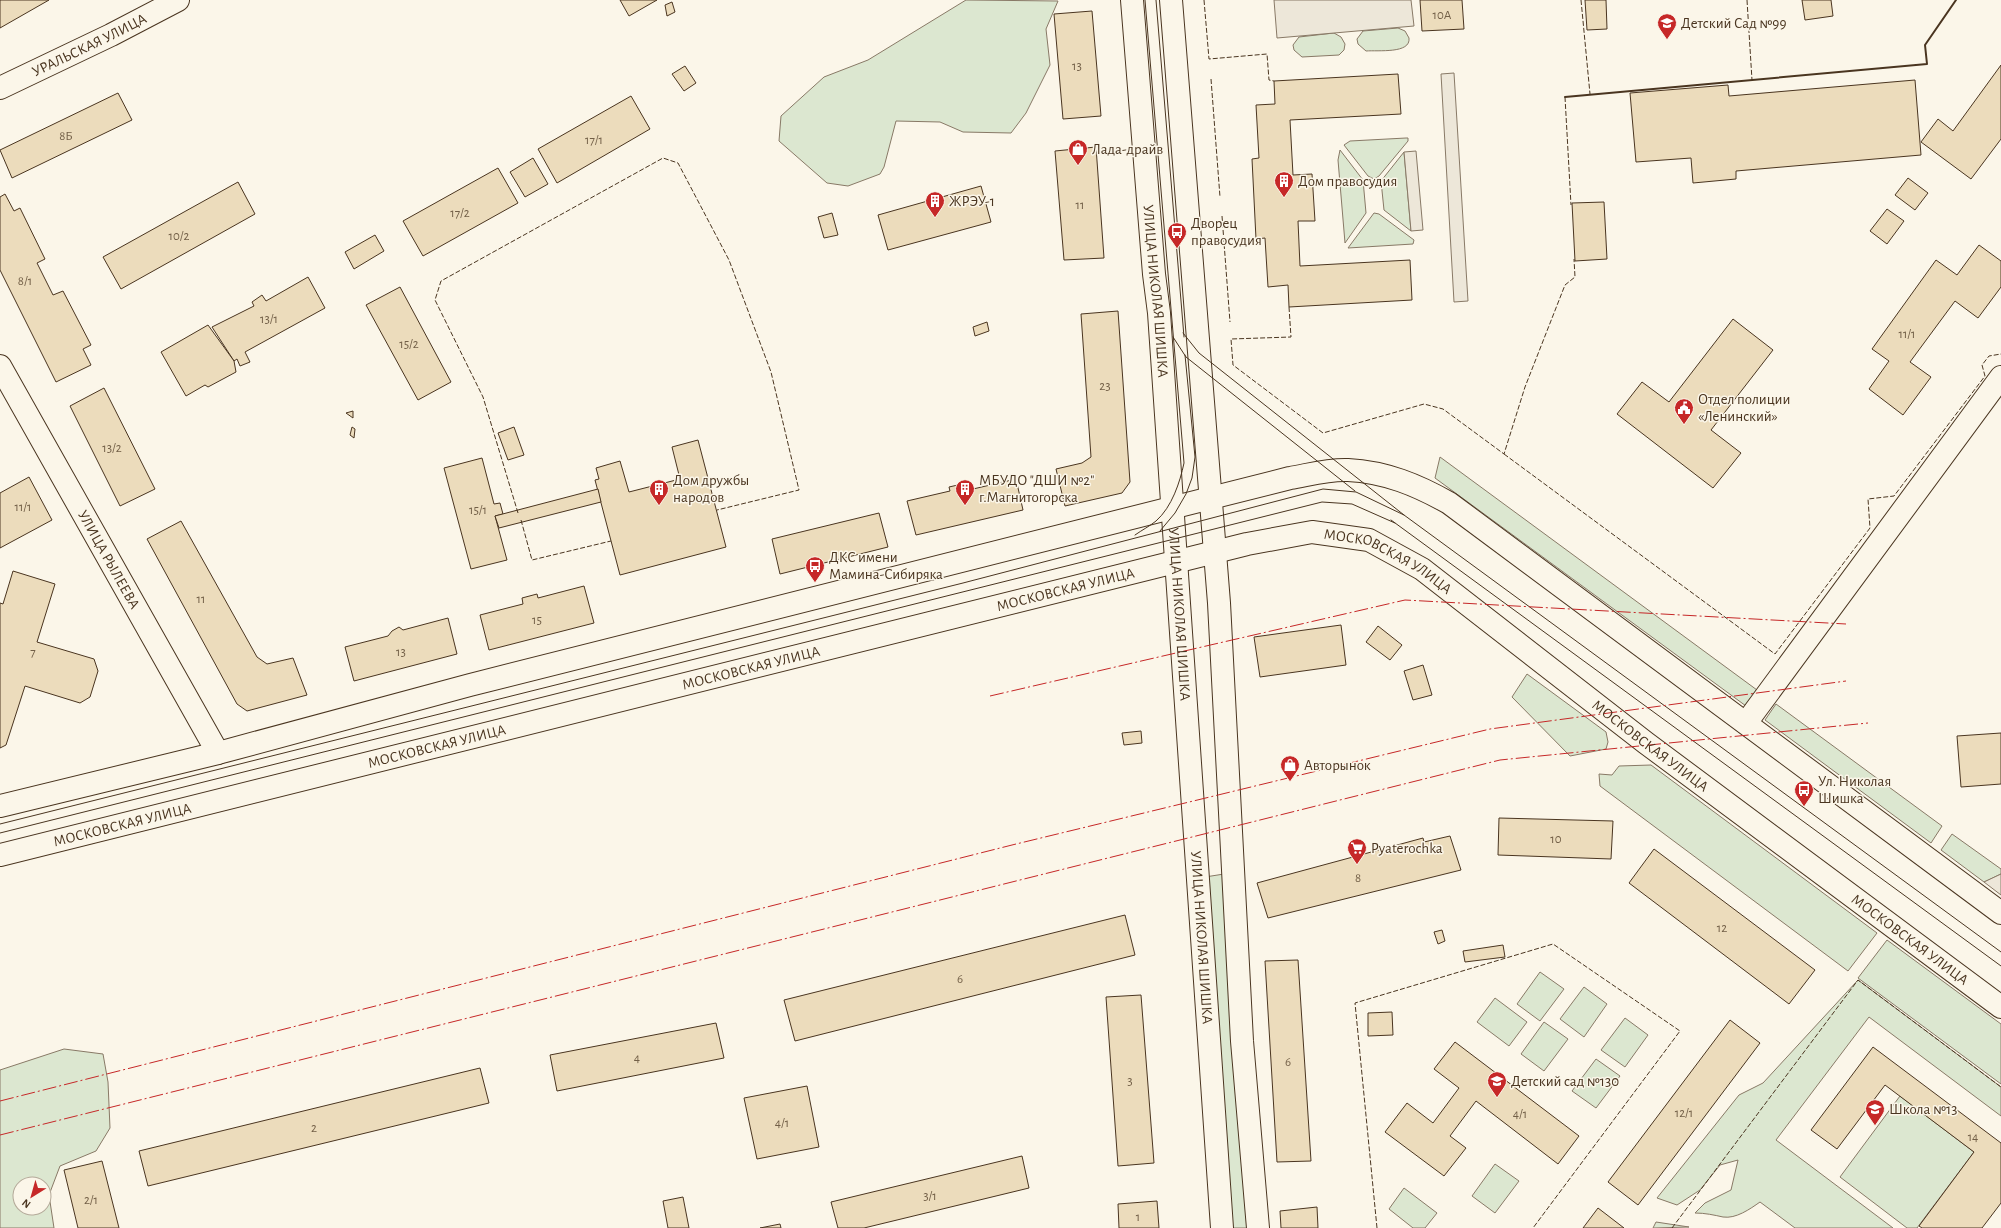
<svg xmlns="http://www.w3.org/2000/svg" width="2001" height="1228" font-family="'Alegreya Sans',sans-serif">
	<style>
		.green { fill: #dce7d0; stroke: #887966; fill-rule: evenodd }
		.parking { fill: #ede7d9; stroke: #887966 }
		.building { fill: #ecdcbc; stroke: #4a3520 }
		.lines { fill: none; stroke-linecap: round; stroke-linejoin: round }
		.minor-casing { stroke: #4a3520; stroke-width: 24 }
		.major-casing { stroke: #4a3520; stroke-width: 24 }
		.minor { stroke: #fbf6e9; stroke-width: 22 }
		.major { stroke: #fbf6e9; stroke-width: 22 }
		.tram { stroke: #4a3520; stroke-width: 1 }
		.fence { stroke: #4a3520; stroke-width: 1; stroke-dasharray: 5 2; stroke-linecap: butt }
		.wall { stroke: #4a3520; stroke-width: 2 }
		.power { stroke: #c62828; stroke-width: 1; stroke-dasharray: 14 3 2 3; stroke-linecap: butt }
		.labels { text-anchor: middle; stroke-width: 3; stroke-linejoin: round; paint-order: stroke }
		.number-label { font-size: 13px; fill: #725f47 }
		.poi-label { font-size: 15px; fill: #4a3520; stroke: #fbf6e9; text-anchor: start }
		.street-label { font-size: 15px; fill: #4a3520; stroke: #fbf6e9 }
	</style>
	<rect width="100%" height="100%" fill="#fbf6e9"/>
	<g class="green">
		<path d="M966 0 1058 1 1046 29 1050 65 1026 113 1011 133 963 132 940 122 896 121 884 167 880 174 848 186 827 183 779 141 781 116 824 77 868 60Z"/>
		<path d="M1398 28 1405 31 1409 38C1411 54 1378 50 1366 51L1358 44 1357 39 1363 31Z"/>
		<path d="M1334 33 1341 37 1345 44 1344 50 1339 55 1302 57 1294 50 1293 45 1299 37Z"/>
		<path d="M1406 138H1408V141L1379 176 1374 179 1368 176 1344 145 1350 141Z"/>
		<path d="M1340 150 1363 180 1366 213 1345 243 1338 160Z"/>
		<path d="M1404 152 1411 231 1384 210 1381 181Z"/>
		<path d="M1374 213 1379 214 1414 240 1413 244 1348 248Z"/>
		<path d="M1440 457 1757 690 1746 706 1435 478Z"/>
		<path d="M1527 674 1606 732 1608 742 1606 749 1570 756 1512 697Z"/>
		<path d="M1776 704 1942 826 1931 843 1765 720Z"/>
		<path d="M1651 765 1877 933 1848 971 1600 786 1599 774 1612 775 1619 766Z"/>
		<path d="M1952 834 2001 869V874L1984 882 1941 850Z"/>
		<path d="M1224 874 1253 1228H1232L1205 877Z"/>
		<path d="M1887 940 2001 1024V1084L1858 978Z"/>
		<path d="M1540 972 1564 989 1540 1021 1517 1004Z"/>
		<path d="M1858 980 2001 1087V1116L1869 1017 1776 1140 1893 1228H1795L1760 1202C1750 1209 1736 1219 1723 1217 1714 1215 1705 1213 1695 1213L1705 1203 1731 1190 1738 1160 1720 1165 1700 1190 1677 1205 1657 1198 1739 1095 1763 1083Z"/>
		<path d="M1584 987 1607 1004 1584 1037 1560 1019Z"/>
		<path d="M1495 998 1527 1022 1509 1046 1477 1022Z"/>
		<path d="M1625 1018 1648 1035 1625 1067 1601 1050Z"/>
		<path d="M1544 1022 1568 1039 1544 1071 1521 1054Z"/>
		<path d="M64 1049 103 1054 108 1082 110 1128 96 1151 60 1166 49 1195 54 1228H0V1070ZM20 1184H44V1208H20Z"/>
		<path d="M1596 1059 1620 1076 1596 1108 1572 1091Z"/>
		<path d="M1900 1096 1974 1152 1917 1228H1907L1840 1177Z"/>
		<path d="M1495 1164 1519 1181 1495 1213 1472 1196Z"/>
		<path d="M1404 1188 1437 1213 1425 1228H1413L1389 1209Z"/>
		<path d="M1656 1222 1689 1227 1653 1228Z"/>
	</g>
	<g class="parking">
		<path d="M1274 0H1411L1414 26 1277 38Z"/>
		<path d="M1454 73 1468 301 1454 302 1441 74Z"/>
		<path d="M1416 151 1423 230 1411 231 1404 152Z"/>
		<path d="M2001 874V895L1984 882Z"/>
	</g>
	<g class="building">
		<path d="M0 0H49L0 28Z"/>
		<path d="M620 0H657L629 16Z"/>
		<path d="M1420 0H1462L1464 29 1422 31Z"/>
		<path d="M1585 0H1606L1607 29 1587 30Z"/>
		<path d="M1802 0H1831L1833 16 1805 20Z"/>
		<path d="M672 2 675 12 667 16 665 5Z"/>
		<path d="M1092 11 1101 116 1063 119 1054 14Z"/>
		<path d="M2001 65V139L1971 179 1921 142 1938 119 1953 131Z"/>
		<path d="M685 66 696 83 684 91 672 74Z"/>
		<path d="M1398 74 1401 114 1290 120 1293 175 1312 174 1315 221H1298L1300 266 1410 260 1412 300 1289 307 1288 285 1268 287 1265 238 1256 239 1252 159 1259 158 1256 105 1275 104 1274 81Z"/>
		<path d="M1915 80 1921 155 1736 171V179L1693 183 1691 158 1636 162 1630 93 1728 85 1729 96Z"/>
		<path d="M118 93 132 120 12 178 0 150Z"/>
		<path d="M631 96 650 129 557 183 538 149Z"/>
		<path d="M1096 147 1104 258 1064 260 1055 151Z"/>
		<path d="M533 158 548 184 525 197 510 172Z"/>
		<path d="M498 168 518 203 423 256 403 221Z"/>
		<path d="M1908 178 1928 193 1915 210 1895 195Z"/>
		<path d="M238 182 255 214 121 289 103 257Z"/>
		<path d="M981 186 991 222 888 250 878 215Z"/>
		<path d="M5 194 14 211 20 208 45 259 37 263 53 295 63 291 91 345 83 349 91 365 56 382 0 270V197Z"/>
		<path d="M1604 202 1607 259 1575 261 1572 203Z"/>
		<path d="M1887 209 1904 221 1887 244 1870 231Z"/>
		<path d="M832 213 838 235 824 238 818 217Z"/>
		<path d="M375 235 384 251 354 269 345 252Z"/>
		<path d="M1979 245 2001 261V287L1978 318 1955 301 1910 362 1931 377 1903 415 1869 389 1889 361 1872 349 1936 260 1957 275Z"/>
		<path d="M308 277 325 308 245 352 250 362 240 366 237 359 234 361 212 327 254 306 252 302 262 295 266 301Z"/>
		<path d="M400 287 451 382 418 400 366 305Z"/>
		<path d="M1118 311 1130 482 1122 493 1065 506 1056 469 1082 463 1091 457 1081 314Z"/>
		<path d="M1733 319 1773 350 1711 430 1741 453 1713 488 1617 414 1642 382 1669 402Z"/>
		<path d="M987 322 989 331 975 336 973 327Z"/>
		<path d="M208 325 234 361 236 372 208 387 205 385 186 396 161 352Z"/>
		<path d="M104 388 155 489 120 506 70 406Z"/>
		<path d="M353 411V418L346 413Z"/>
		<path d="M352 427 355 429 354 438 350 435Z"/>
		<path d="M514 427 524 455 508 460 498 433Z"/>
		<path d="M698 440 726 547 620 575 595 480 599 479 596 468 620 461 629 492 680 479 672 447Z"/>
		<path d="M482 458 494 504 500 503 503 514 495 516 507 560 471 569 444 468Z"/>
		<path d="M29 477 52 520 0 548V493Z"/>
		<path d="M1016 479 1023 510 916 535 907 501 950 491 949 487 971 482 973 489Z"/>
		<path d="M598 489 601 502 499 528 495 516Z"/>
		<path d="M879 513 888 547 780 574 772 539Z"/>
		<path d="M181 521 257 657 267 664 293 658 307 695 247 711 237 704 147 539Z"/>
		<path d="M13 571 55 584 37 642 94 659 98 671 90 697 80 703 25 686 6 745 0 748V603L3 604Z"/>
		<path d="M584 586 594 623 489 650 480 615 523 604 522 598 537 594 538 598Z"/>
		<path d="M448 618 457 654 354 681 345 647 388 636 392 631 399 627 403 630Z"/>
		<path d="M1341 625 1346 665 1260 677 1254 637Z"/>
		<path d="M1378 626 1402 645 1390 660 1366 642Z"/>
		<path d="M1423 665 1432 695 1413 700 1404 671Z"/>
		<path d="M1141 731 1142 743 1124 745 1122 733Z"/>
		<path d="M2001 733V784L1961 787 1957 736Z"/>
		<path d="M1499 818 1613 821 1611 859 1498 855Z"/>
		<path d="M1450 836 1461 870 1268 918 1257 883 1423 838 1424 842Z"/>
		<path d="M1654 849 1815 970 1789 1004 1629 883Z"/>
		<path d="M1125 915 1135 955 795 1041 784 1000Z"/>
		<path d="M1442 930 1445 941 1438 944 1434 932Z"/>
		<path d="M1503 945 1505 957 1465 962 1463 951Z"/>
		<path d="M1298 960 1311 1161 1277 1162 1265 961Z"/>
		<path d="M1141 995 1154 1163 1118 1166 1106 997Z"/>
		<path d="M1392 1012 1393 1035 1368 1036V1013Z"/>
		<path d="M1730 1020 1760 1043 1638 1205 1608 1182Z"/>
		<path d="M716 1023 724 1058 557 1091 550 1055Z"/>
		<path d="M1455 1042 1579 1136 1558 1164 1476 1101 1450 1136 1466 1148 1444 1176 1385 1132 1407 1103 1433 1123 1459 1088 1434 1069Z"/>
		<path d="M1873 1047 2001 1143V1203L1982 1228H1922L1919 1226 1974 1152 1885 1085 1837 1149 1811 1130Z"/>
		<path d="M480 1068 489 1103 148 1186 139 1151Z"/>
		<path d="M807 1086 819 1147 757 1159 744 1098Z"/>
		<path d="M1022 1156 1029 1188 864 1228H838L831 1202Z"/>
		<path d="M102 1161 119 1228H78L64 1170Z"/>
		<path d="M683 1197 689 1228H668L663 1201Z"/>
		<path d="M1157 1201 1159 1228H1119L1118 1204Z"/>
		<path d="M1317 1207 1318 1228H1281L1280 1211Z"/>
		<path d="M1598 1208 1624 1228H1583Z"/>
		<path d="M780 1224 781 1228H760Z"/>
	</g>
	<g class="lines">
		<defs>
			<g id="minor">
				<path id="s1" d="M0 88 111 35 178 0"/>
				<path id="s2" d="M0 366 218 753"/>
				<path d="M1746 723 2001 377"/>
			</g>
			<g id="major">
				<path id="s3" d="M1132 0 1154 274 1159 313 1222 1228"/>
				<path d="M1171 0 1219 603 1242 1041 1258 1228"/>
				<path d="M0 806 218 753 470 685 1290 478C1308 475 1329 469 1348 470 1386 472 1417 485 1449 503L2001 913"/>
				<path id="s4" d="M0 855 1247 544 1312 532 1369 540 1422 569 1646 743 2001 1007"/>
			</g>
		</defs>
		<use href="#minor" class="minor-casing"/>
		<use href="#major" class="major-casing"/>
		<use href="#minor" class="minor"/>
		<use href="#major" class="major"/>
		<g class="tram">
			<path d="M1156 0 1184 337"/>
			<path d="M1183 333 1199 353 1404 515 2001 952"/>
			<path d="M1173 337 1186 357 1355 491"/>
			<path d="M1391 520 2001 966"/>
			<path d="M1160 531 1175 513 1186 494 1192 478 1195 457 1185 355"/>
			<path d="M1135 535C1142 530 1150 526 1156 521 1172 507 1180 482 1184 463L1145 0"/>
			<path d="M0 824 963 583 1323 489 1356 492 1404 515"/>
			<path d="M0 833 1322 502 1352 504 1395 523"/>
		</g>
		<g class="fence">
			<path d="M1204 0 1209 59 1267 54 1269 80 1274 81"/>
			<path d="M1581 0 1590 94"/>
			<path d="M1747 0 1752 80"/>
			<path d="M1211 79 1220 197"/>
			<path d="M1565 97 1571 205"/>
			<path d="M1222 216 1230 322"/>
			<path d="M1289 307 1291 337 1231 339 1233 365 1323 433 1424 404 1443 409 1504 454 1525 387 1565 285 1575 277 1574 259"/>
			<path d="M1504 454 1775 654 1870 528 1868 499 1894 496 1985 376 1982 365 1989 356 2001 354"/>
			<path d="M518 513 483 397 435 300 441 281 663 158 678 163 729 260 771 372 799 490 717 510"/>
			<path d="M521 520 532 560 611 541"/>
			<path d="M1377 1228 1355 1003 1553 944 1680 1031 1533 1228"/>
			<path d="M1672 1228 1858 980 2001 1087"/>
		</g>
		<path class="wall" d="M1565 97 1927 64 1925 45 1956 0"/>
		<g class="power">
			<path d="M990 696 1405 600 1846 624"/>
			<path d="M0 1101 1012 845 1490 729 1846 681"/>
			<path d="M0 1135 1500 760 1868 723"/>
		</g>
	</g>
	<defs>
		<symbol id="school-pin" viewBox="-11 -11 22 30"><path d="M0 17L-7.5 6A9.5 9.5 0 1 1 7.5 6Z" fill="#c62828" stroke="#fbf6e9"/><path d="M0-5L7-2L0 1L-7-2ZM-4 1L0 2.5L4 1V4Q0 6-4 4Z" fill="#fff"/></symbol>
		<symbol id="shop-pin" viewBox="-11 -11 22 30"><path d="M0 17L-7.5 6A9.5 9.5 0 1 1 7.5 6Z" fill="#c62828" stroke="#fbf6e9"/><path d="M-5-2.5h2.3a2.7 3.5 0 0 1 5.4 0H5L5.5 6h-11ZM-1.5-2.5h3a1.5 2.3 0 0 0-3 0Z" fill="#fff"/></symbol>
		<symbol id="building-pin" viewBox="-11 -11 22 30"><path d="M0 17L-7.5 6A9.5 9.5 0 1 1 7.5 6Z" fill="#c62828" stroke="#fbf6e9"/><path d="M-4-6H4V6H1V3H-1V6H-4ZM-2.5-4.3h1.7v1.8h-1.7ZM.8-4.3h1.7v1.8H.8ZM-2.5-1h1.7V.8h-1.7ZM.8-1h1.7V.8H.8Z" fill="#fff"/></symbol>
		<symbol id="bus-pin" viewBox="-11 -11 22 30"><path d="M0 17L-7.5 6A9.5 9.5 0 1 1 7.5 6Z" fill="#c62828" stroke="#fbf6e9"/><path d="M-5-6H5V4H4V6H2V4H-2V6H-4V4H-5ZM-3.5-4V0h7V-4ZM-3.5 1.2v1.5H-2V1.2ZM2 1.2v1.5H3.5V1.2Z" fill="#fff"/></symbol>
		<symbol id="civic-pin" viewBox="-11 -11 22 30"><path d="M0 17L-7.5 6A9.5 9.5 0 1 1 7.5 6Z" fill="#c62828" stroke="#fbf6e9"/><path d="M-.6-6.5H3V-4.5H.6V-3L4-1V1h2V6H-6V1h2V-1L-.6-3ZM-1.2 2.5V6h2.4V2.5Z" fill="#fff"/></symbol>
		<symbol id="supermarket-pin" viewBox="-11 -11 22 30"><path d="M0 17L-7.5 6A9.5 9.5 0 1 1 7.5 6Z" fill="#c62828" stroke="#fbf6e9"/><path d="M-6-5.5h2.5l.6 2H6L4.5 2H-2.5L-4.4-4H-6ZM-1.5 3.2a1.3 1.3 0 1 0 .1 0ZM3 3.2a1.3 1.3 0 1 0 .1 0Z" fill="#fff"/></symbol>
	</defs>
	<g fill-rule="evenodd">
		<use href="#school-pin" x="1656" y="12" width="22" height="30"/>
		<use href="#shop-pin" x="1067" y="138" width="22" height="30"/>
		<use href="#building-pin" x="1273" y="170" width="22" height="30"/>
		<use href="#building-pin" x="924" y="190" width="22" height="30"/>
		<use href="#bus-pin" x="1166" y="221" width="22" height="30"/>
		<use href="#civic-pin" x="1673" y="397" width="22" height="30"/>
		<use href="#building-pin" x="648" y="478" width="22" height="30"/>
		<use href="#building-pin" x="954" y="478" width="22" height="30"/>
		<use href="#bus-pin" x="804" y="555" width="22" height="30"/>
		<use href="#shop-pin" x="1279" y="754" width="22" height="30"/>
		<use href="#bus-pin" x="1793" y="779" width="22" height="30"/>
		<use href="#supermarket-pin" x="1346" y="837" width="22" height="30"/>
		<use href="#school-pin" x="1486" y="1070" width="22" height="30"/>
		<use href="#school-pin" x="1864" y="1098" width="22" height="30"/>
	</g>
	<g class="labels">
		<g class="number-label">
			<text x="1442" y="19">10А</text>
			<text x="1077" y="70">13</text>
			<text x="66" y="140">8Б</text>
			<text x="594" y="144">17/1</text>
			<text x="1080" y="209">11</text>
			<text x="460" y="217">17/2</text>
			<text x="179" y="240">10/2</text>
			<text x="25" y="285">8/1</text>
			<text x="269" y="323">13/1</text>
			<text x="1907" y="338">11/1</text>
			<text x="409" y="348">15/2</text>
			<text x="1105" y="390">23</text>
			<text x="112" y="452">13/2</text>
			<text x="23" y="511">11/1</text>
			<text x="478" y="514">15/1</text>
			<text x="201" y="603">11</text>
			<text x="537" y="624">15</text>
			<text x="33" y="656">7</text>
			<text x="401" y="656">13</text>
			<text x="1556" y="843">10</text>
			<text x="1358" y="882">8</text>
			<text x="1722" y="932">12</text>
			<text x="960" y="983">6</text>
			<text x="637" y="1062">4</text>
			<text x="1288" y="1066">6</text>
			<text x="1130" y="1085">3</text>
			<text x="1684" y="1117">12/1</text>
			<text x="1520" y="1118">4/1</text>
			<text x="782" y="1127">4/1</text>
			<text x="314" y="1132">2</text>
			<text x="1973" y="1141">14</text>
			<text x="930" y="1200">3/1</text>
			<text x="91" y="1204">2/1</text>
			<text x="1138" y="1221">1</text>
		</g>
		<g class="poi-label">
			<text x="1681" y="28">Детский Сад №99</text>
			<text x="1092" y="154">Лада-драйв</text>
			<text x="1298" y="186">Дом правосудия</text>
			<text x="949" y="206">ЖРЭУ-1</text>
			<text x="1191" y="228">Дворец<tspan x="1191" dy="17">правосудия</tspan></text>
			<text x="1698" y="404">Отдел полиции<tspan x="1698" dy="17">«Ленинский»</tspan></text>
			<text x="673" y="485">Дом дружбы<tspan x="673" dy="17">народов</tspan></text>
			<text x="979" y="485">МБУДО "ДШИ №2"<tspan x="979" dy="17">г.Магнитогорска</tspan></text>
			<text x="829" y="562">ДКС имени<tspan x="829" dy="17">Мамина-Сибиряка</tspan></text>
			<text x="1304" y="770">Авторынок</text>
			<text x="1818" y="786">Ул. Николая<tspan x="1818" dy="17">Шишка</tspan></text>
			<text x="1371" y="853">Pyaterochka</text>
			<text x="1511" y="1086">Детский сад №130</text>
			<text x="1889" y="1114">Школа №13</text>
		</g>
		<g class="street-label">
			<text dy="5" stroke="none"><textPath href="#s1" startOffset="99">УРАЛЬСКАЯ УЛИЦА</textPath></text>
			<text dy="5" stroke="none"><textPath href="#s3" startOffset="292">УЛИЦА НИКОЛАЯ ШИШКА</textPath></text>
			<text dy="5" stroke="none"><textPath href="#s2" startOffset="222">УЛИЦА РЫЛЕЕВА</textPath></text>
			<text dy="5" stroke="none"><textPath href="#s4" startOffset="1434">МОСКОВСКАЯ УЛИЦА</textPath></text>
			<text dy="5" stroke="none"><textPath href="#s4" startOffset="1098">МОСКОВСКАЯ УЛИЦА</textPath></text>
			<text dy="5" stroke="none"><textPath href="#s3" startOffset="616">УЛИЦА НИКОЛАЯ ШИШКА</textPath></text>
			<text dy="5" stroke="none"><textPath href="#s4" startOffset="774">МОСКОВСКАЯ УЛИЦА</textPath></text>
			<text dy="5" stroke="none"><textPath href="#s4" startOffset="1758">МОСКОВСКАЯ УЛИЦА</textPath></text>
			<text dy="5" stroke="none"><textPath href="#s4" startOffset="450">МОСКОВСКАЯ УЛИЦА</textPath></text>
			<text dy="5" stroke="none"><textPath href="#s4" startOffset="126">МОСКОВСКАЯ УЛИЦА</textPath></text>
			<text dy="5" stroke="none"><textPath href="#s3" startOffset="940">УЛИЦА НИКОЛАЯ ШИШКА</textPath></text>
			<text dy="5" stroke="none"><textPath href="#s4" startOffset="2082">МОСКОВСКАЯ УЛИЦА</textPath></text>
		</g>
	</g>
	<g transform="translate(32 1196) rotate(217)"><circle r="19" fill="#fbf6e9" stroke="#b4a999"/>
	<path d="M0-3L7 15L0 10L-7 15Z" fill="#c62828"/>
	<text y="-6" font-size="11" font-weight="bold" text-anchor="middle" fill="#4a3520">N</text>
	</g>
</svg>
